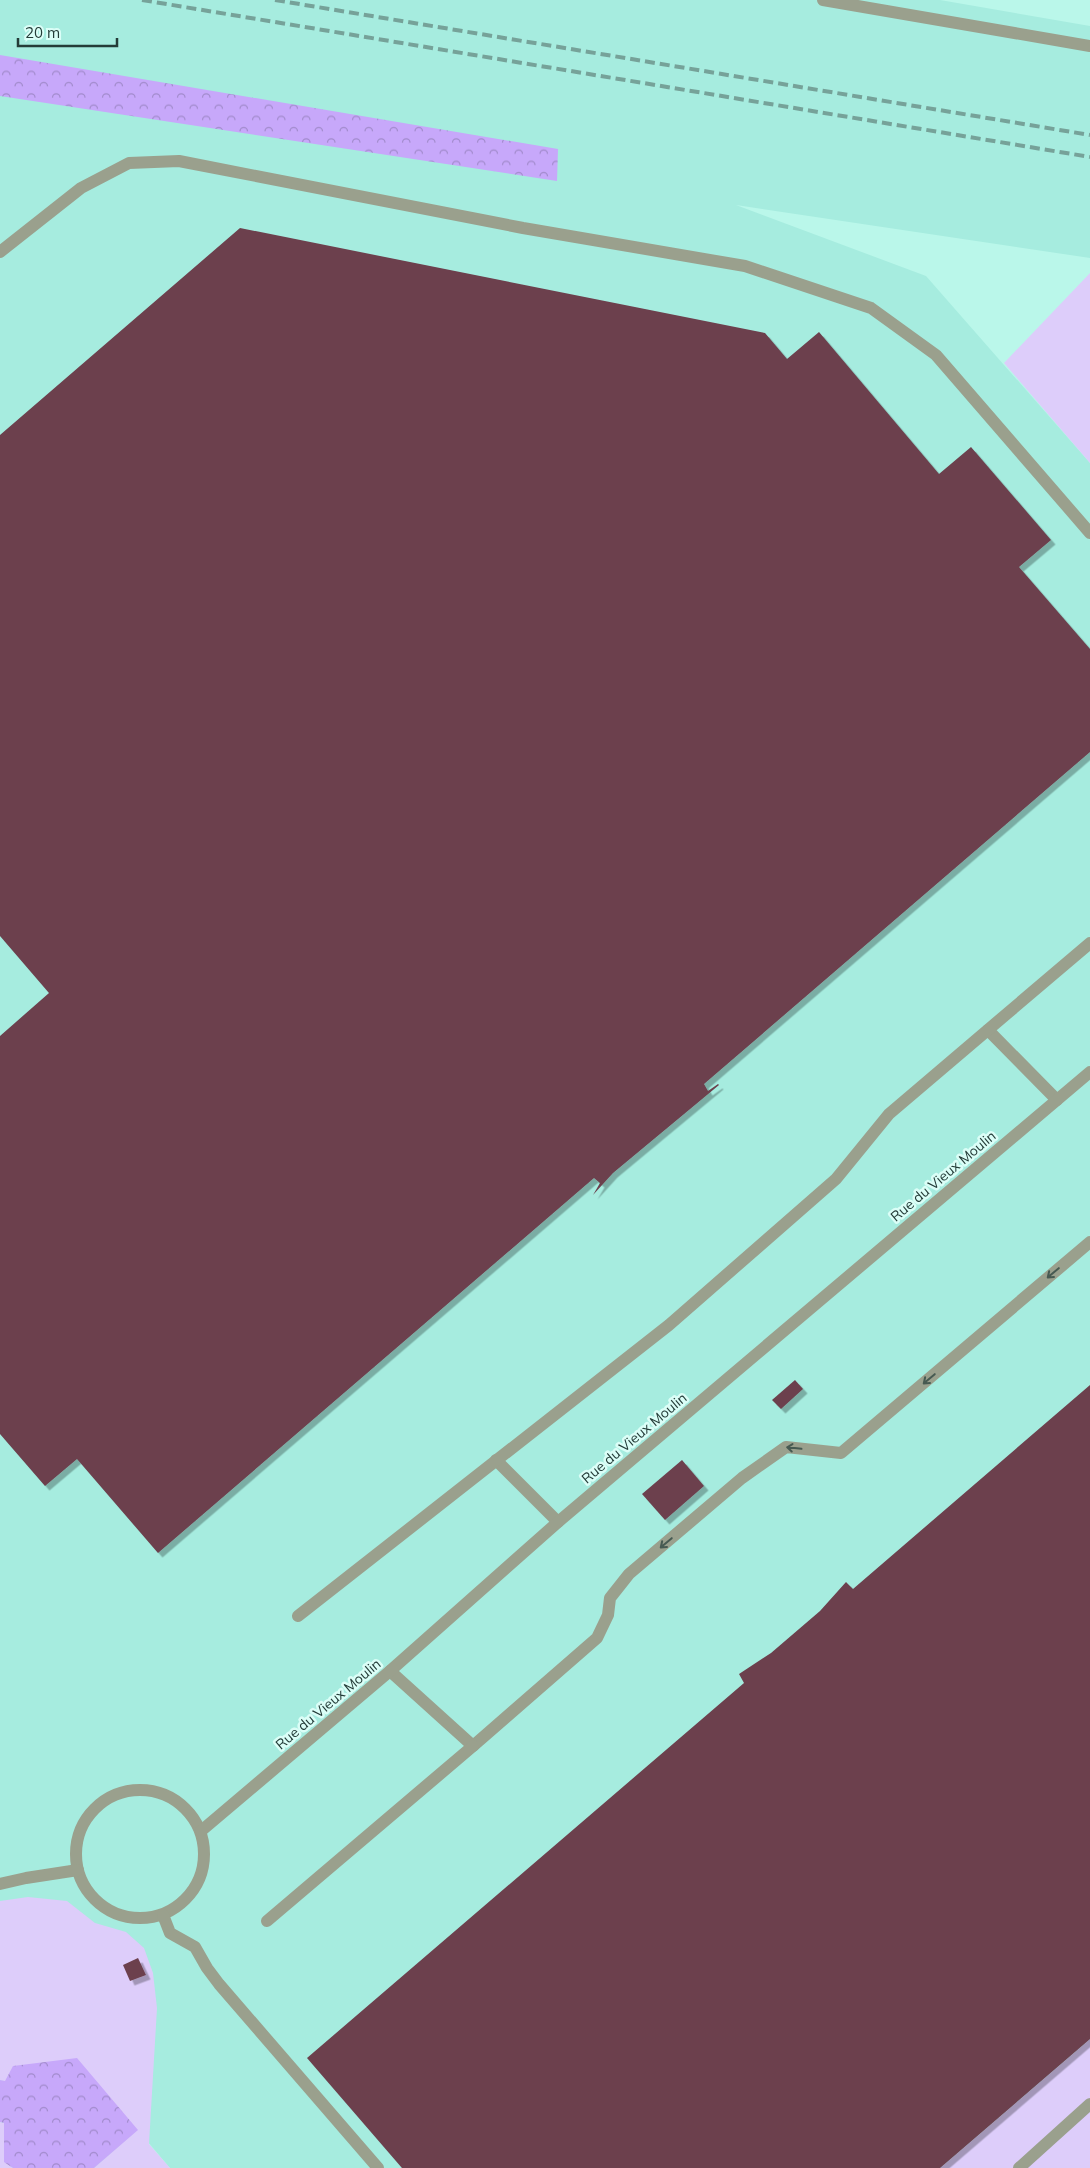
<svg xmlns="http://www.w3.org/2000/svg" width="1090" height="2168" font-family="Mulish,sans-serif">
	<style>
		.built { fill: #a6ecdf }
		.grass { fill: #ddcdfa }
		.forest { fill: url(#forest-crowns) }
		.building { fill: #6c404d; filter: url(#shadow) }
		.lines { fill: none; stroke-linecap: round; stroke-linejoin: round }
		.minor { stroke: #9aa08d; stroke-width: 12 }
		.rail { stroke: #76a299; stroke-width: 4; stroke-dasharray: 10 5; stroke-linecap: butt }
		.oneway { stroke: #475a52 }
		.labels { text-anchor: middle; stroke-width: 5; stroke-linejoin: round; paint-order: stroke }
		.street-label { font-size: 14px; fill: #243c38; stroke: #dbfef7 }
	</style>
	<defs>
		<pattern id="forest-crowns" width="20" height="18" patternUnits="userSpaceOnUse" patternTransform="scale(1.25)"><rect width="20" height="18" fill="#c7a8fa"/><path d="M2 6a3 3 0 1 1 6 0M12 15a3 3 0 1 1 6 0" fill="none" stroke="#a18acb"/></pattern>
		<filter id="shadow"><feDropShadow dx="4.5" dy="4.5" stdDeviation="0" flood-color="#0004"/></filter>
	</defs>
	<rect width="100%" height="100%" fill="#baf7ea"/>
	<path class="built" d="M0 0H940L1090 26V258L736 205 926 276 1090 463V2039L940 2168H170L77 2058 0 1956Z"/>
	<g class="grass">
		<path d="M1090 273V463L1004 363Z"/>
		<path d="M28 1897 67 1901 95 1923 126 1932 144 1948 153 1973 157 2008 149 2144 170 2168H94L137 2130 0 2080V1901Z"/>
		<path d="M1090 2039V2168H940Z"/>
		<path d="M0 2122 4 2123V2161L13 2168H0Z"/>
	</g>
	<g class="forest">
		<path d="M0 55 558 149 557 181 0 96Z"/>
		<path d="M77 2058 138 2130 94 2168H13L4 2162V2123L0 2122V2080L5 2081 13 2066Z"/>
	</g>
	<g class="building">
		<path d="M240 228 765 333 787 359 819 332 939 474 971 447 1051 540 1019 567 1090 649V752L704 1084 708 1091 718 1084 719 1085 613 1173 593 1195 600 1183 594 1178 158 1553 77 1459 45 1486 0 1434V1036L49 993 0 936V435Z"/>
		<path d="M795 1380 803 1389 781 1409 772 1400Z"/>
		<path d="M1090 1385V2039L940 2168H402L307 2058 744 1683 739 1674 771 1653 820 1611 846 1582 853 1589Z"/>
		<path d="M682 1460 704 1486 665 1520 642 1494Z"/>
		<path d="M138 1958 146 1975 130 1981 123 1965Z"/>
	</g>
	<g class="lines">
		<g class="minor">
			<path d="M823 0 1090 46"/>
			<path d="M0 252 81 188 129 163 179 161 523 228 745 266 871 308 936 355 1090 533"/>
			<path d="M988 1030 1057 1100"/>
			<path d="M496 1460 558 1522"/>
			<path d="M298 1616 669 1325 836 1179 889 1114 1090 943"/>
			<path d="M390 1671 473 1746 597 1638 608 1615 610 1598 629 1574 742 1478 786 1447 841 1453 1090 1242"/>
			<circle cx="140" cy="1854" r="64"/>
			<path d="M201 1831 390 1671 558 1522 1090 1072"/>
			<path d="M0 1884 26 1878 78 1870"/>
			<path d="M163 1915 170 1933 195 1947 207 1968 219 1984 378 2168"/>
			<path d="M267 1921 473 1746"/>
			<path d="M1019 2168 1090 2104"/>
		</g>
		<g class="rail">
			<path d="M142 0 1090 157"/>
			<path d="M275 0 1090 135"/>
		</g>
	</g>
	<defs><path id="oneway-shaft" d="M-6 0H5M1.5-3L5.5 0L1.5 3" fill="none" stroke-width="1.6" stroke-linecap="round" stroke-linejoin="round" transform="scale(1.25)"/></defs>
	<g class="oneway">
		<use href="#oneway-shaft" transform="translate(1053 1273) rotate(140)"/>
		<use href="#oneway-shaft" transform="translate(929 1379) rotate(140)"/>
		<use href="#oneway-shaft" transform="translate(794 1448) rotate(-174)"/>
		<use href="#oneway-shaft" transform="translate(666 1543) rotate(140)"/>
	</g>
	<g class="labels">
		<g class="street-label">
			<text transform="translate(943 1176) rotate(-40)" y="5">Rue du Vieux Moulin</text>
			<text transform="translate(634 1438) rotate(-40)" y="5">Rue du Vieux Moulin</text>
			<text transform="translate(328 1704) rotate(-40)" y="5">Rue du Vieux Moulin</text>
		</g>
	</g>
	<path d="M18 38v8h99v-8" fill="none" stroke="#243c38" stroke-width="2.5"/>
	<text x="25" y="38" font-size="15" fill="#243c38" stroke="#dbfef7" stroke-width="4" paint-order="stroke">20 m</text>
</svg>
